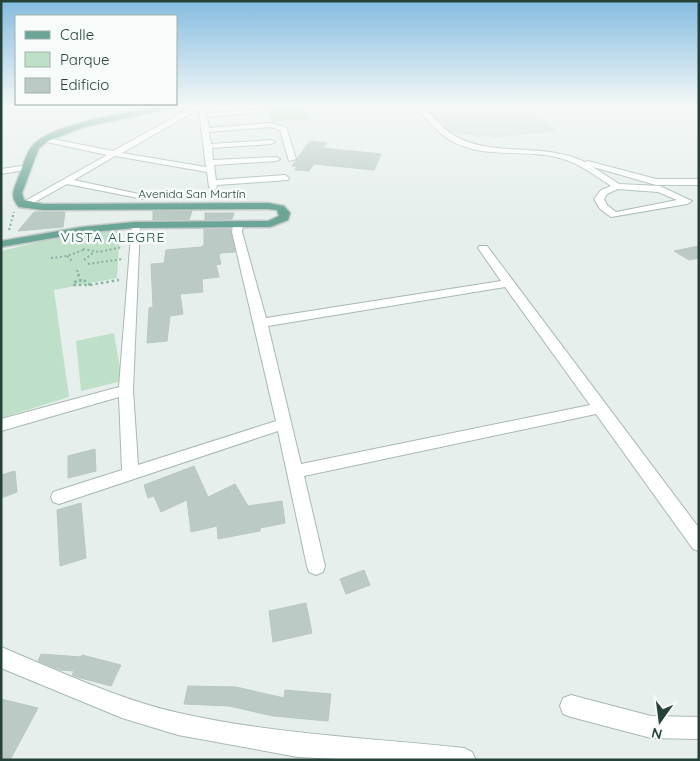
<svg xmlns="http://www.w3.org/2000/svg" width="700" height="761" font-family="Quicksand,sans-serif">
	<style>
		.built { fill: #d4dfda }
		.green { fill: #bfe0c8 }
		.building { fill: #bbcac4; stroke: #b8c9c2 }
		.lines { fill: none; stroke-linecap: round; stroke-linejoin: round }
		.minor-casing { stroke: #a8b8b2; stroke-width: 2 }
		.primary-casing { stroke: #c2cac8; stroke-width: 3 }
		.path-far1 { stroke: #86b3a5; stroke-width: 2; stroke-dasharray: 2 2.5; stroke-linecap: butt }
		.path { stroke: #86b3a5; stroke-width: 2.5; stroke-dasharray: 2.5 3; stroke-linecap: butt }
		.minor { fill: #fff; fill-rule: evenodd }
		.primary { fill: #6aa596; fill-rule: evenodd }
		.labels { text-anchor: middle; stroke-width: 5; stroke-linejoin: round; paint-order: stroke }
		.far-street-label { font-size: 12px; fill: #24423a; stroke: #f7fbf9 }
		.far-neighbourhood-label { font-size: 14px; letter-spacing: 1px; fill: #1f5548; stroke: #f7fbf9 }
	</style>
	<rect width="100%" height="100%" fill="#e6efeb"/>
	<path class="built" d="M421 105H519L558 131 492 138 489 136 479 137 451 132Z"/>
	<g class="green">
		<path d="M265 105H302L310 119 272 122Z"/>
		<path d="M120 230 117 278 54 290 69 397 1 418V251L47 240Z"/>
		<path d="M114 333 122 381 81 391 76 341Z"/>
	</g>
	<g class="building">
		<path d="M310 141 327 143 323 148 381 154 374 170 314 164 309 171 295 170 297 166H292Z"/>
		<path d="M153 211H192L189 220H153Z"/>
		<path d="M34 212H65L63 227 18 231Z"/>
		<path d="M205 213H234L232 219 205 220Z"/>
		<path d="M204 229H230L235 252 221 253 219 255 221 264 216 265 219 277 202 279 203 292 180 294 183 314 170 316 167 341 147 343 149 308 153 307 151 264 164 263 166 250 201 247 204 245Z"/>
		<path d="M699 246V258L689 260 674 251Z"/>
		<path d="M95 449 96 471 68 478V456Z"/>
		<path d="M194 466 208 497 235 484 248 506 282 501 285 523 260 528V531L218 539 217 526 191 532 187 500 161 512 154 496 148 498 144 485Z"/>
		<path d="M15 471 17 492 1 498V475Z"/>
		<path d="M81 503 86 558 60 566 57 510Z"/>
		<path d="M364 570 370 585 346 594 340 579Z"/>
		<path d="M306 603 312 633 273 642 269 611Z"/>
		<path d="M41 654 81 657 82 655 121 665 111 686 77 677 72 675 74 671 60 670 38 661Z"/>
		<path d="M188 686 236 687 284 698 285 690 331 694 328 721 273 716 229 706 184 704Z"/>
		<path d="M1 699 38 708 10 760H1Z"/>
	</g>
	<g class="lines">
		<defs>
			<g id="minor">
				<path d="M196 105H205L206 113 257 110 255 113 207 117 209 128 271 123 286 127 296 159 289 161 280 130 270 127 209 132 211 144 271 140 275 142 271 144 212 148 213 160 276 157 280 159 276 161 214 165 216 180 285 175 289 178 288 180 217 185 216 189 213 190 209 187 207 172 115 156 74 180 143 195V199L67 184 26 207 18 205 107 155 42 141V137L113 151ZM199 109 206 167 122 153Z"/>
				<path d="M414 105H421C433 116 444 131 459 138 497 157 544 142 585 162L588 161 656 179H699V185H656L593 167 619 184 660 186 692 201 687 204 611 217 600 209 594 199 601 190 611 186C594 175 579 163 560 158 525 148 482 160 450 140 436 131 424 117 414 105ZM618 189 658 192 677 200 616 212 607 205 604 199 607 194Z"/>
				<path d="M28 165H31V169L1 174V169Z"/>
				<path d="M238 222 243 225 242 232 266 318 501 281 478 248 479 246H487L699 528V551L693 549 596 414 304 476 325 566 323 572 316 575 309 572 307 566 278 431 59 504 53 502 51 497 53 492 122 470 119 397 1 431V419L119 387 132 223 140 225 133 390 138 465 276 421 232 232 233 225ZM505 287 590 405 301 464 268 326Z"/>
				<path d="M1 647C59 671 117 699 179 713 272 734 369 738 464 748L472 752 476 760H357L298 757 178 735 122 718 1 668Z"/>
				<path d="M571 695 651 716 699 717V739L651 738 571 717 563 714 560 706 563 698Z"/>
			</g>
			<path id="primary" d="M169 105H186L84 127 48 141 39 148 35 158 22 193 24 200 43 204 268 203 284 206 290 213 288 220 270 227 135 228 82 233 1 247V241L82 227 135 222 268 221 279 216 277 210 268 209 43 210 19 207C9 196 14 189 19 176 23 166 26 153 33 145 55 122 136 111 169 105Z"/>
		</defs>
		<use href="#minor" class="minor-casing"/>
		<use href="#primary" class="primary-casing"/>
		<g class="path-far1">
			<path d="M9 230 14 212"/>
			<path d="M83 249 99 252 123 247"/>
			<path d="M67 256 72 261"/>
			<path d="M51 258 67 256 83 250"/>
			<path d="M84 260 94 252"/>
			<path d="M88 264 123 259"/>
			<path d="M77 270 79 276"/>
		</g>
		<g class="path">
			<path d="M78 274 80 280"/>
			<path d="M84 280 90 285H73L76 281Z"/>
			<path d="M90 285 119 280"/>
		</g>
		<use href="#minor" class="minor"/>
		<use href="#primary" class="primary"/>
	</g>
	<linearGradient id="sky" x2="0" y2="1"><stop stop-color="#84bce0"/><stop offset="0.5" stop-color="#f4f8f6"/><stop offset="1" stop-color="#f4f8f6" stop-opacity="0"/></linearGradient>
	<rect width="700" height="212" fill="url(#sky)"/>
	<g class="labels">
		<g class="far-street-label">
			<text x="192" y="198">Avenida San Martín</text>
		</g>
		<g class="far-neighbourhood-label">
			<text x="113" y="242">VISTA ALEGRE</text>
		</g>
	</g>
	<rect width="700" height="761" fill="none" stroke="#24423a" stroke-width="5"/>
	<rect x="15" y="15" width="162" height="90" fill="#f7fbf9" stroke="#a3b1ad"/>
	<rect x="25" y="31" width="25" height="8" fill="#6aa596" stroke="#a3b1ad"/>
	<text x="60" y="40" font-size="15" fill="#24423a">Calle</text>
	<rect x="25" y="52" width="25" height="15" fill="#bfe0c8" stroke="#a3b1ad"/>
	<text x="60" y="65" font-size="15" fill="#24423a">Parque</text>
	<rect x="25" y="78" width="25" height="15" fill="#bbcac4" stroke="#a3b1ad"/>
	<text x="60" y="90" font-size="15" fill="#24423a">Edificio</text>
	<g transform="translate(660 721) rotate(194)" stroke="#f7fbf9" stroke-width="4" paint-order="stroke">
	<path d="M0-4L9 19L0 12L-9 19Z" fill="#24423a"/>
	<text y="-8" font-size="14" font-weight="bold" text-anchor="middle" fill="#24423a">N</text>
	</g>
</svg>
